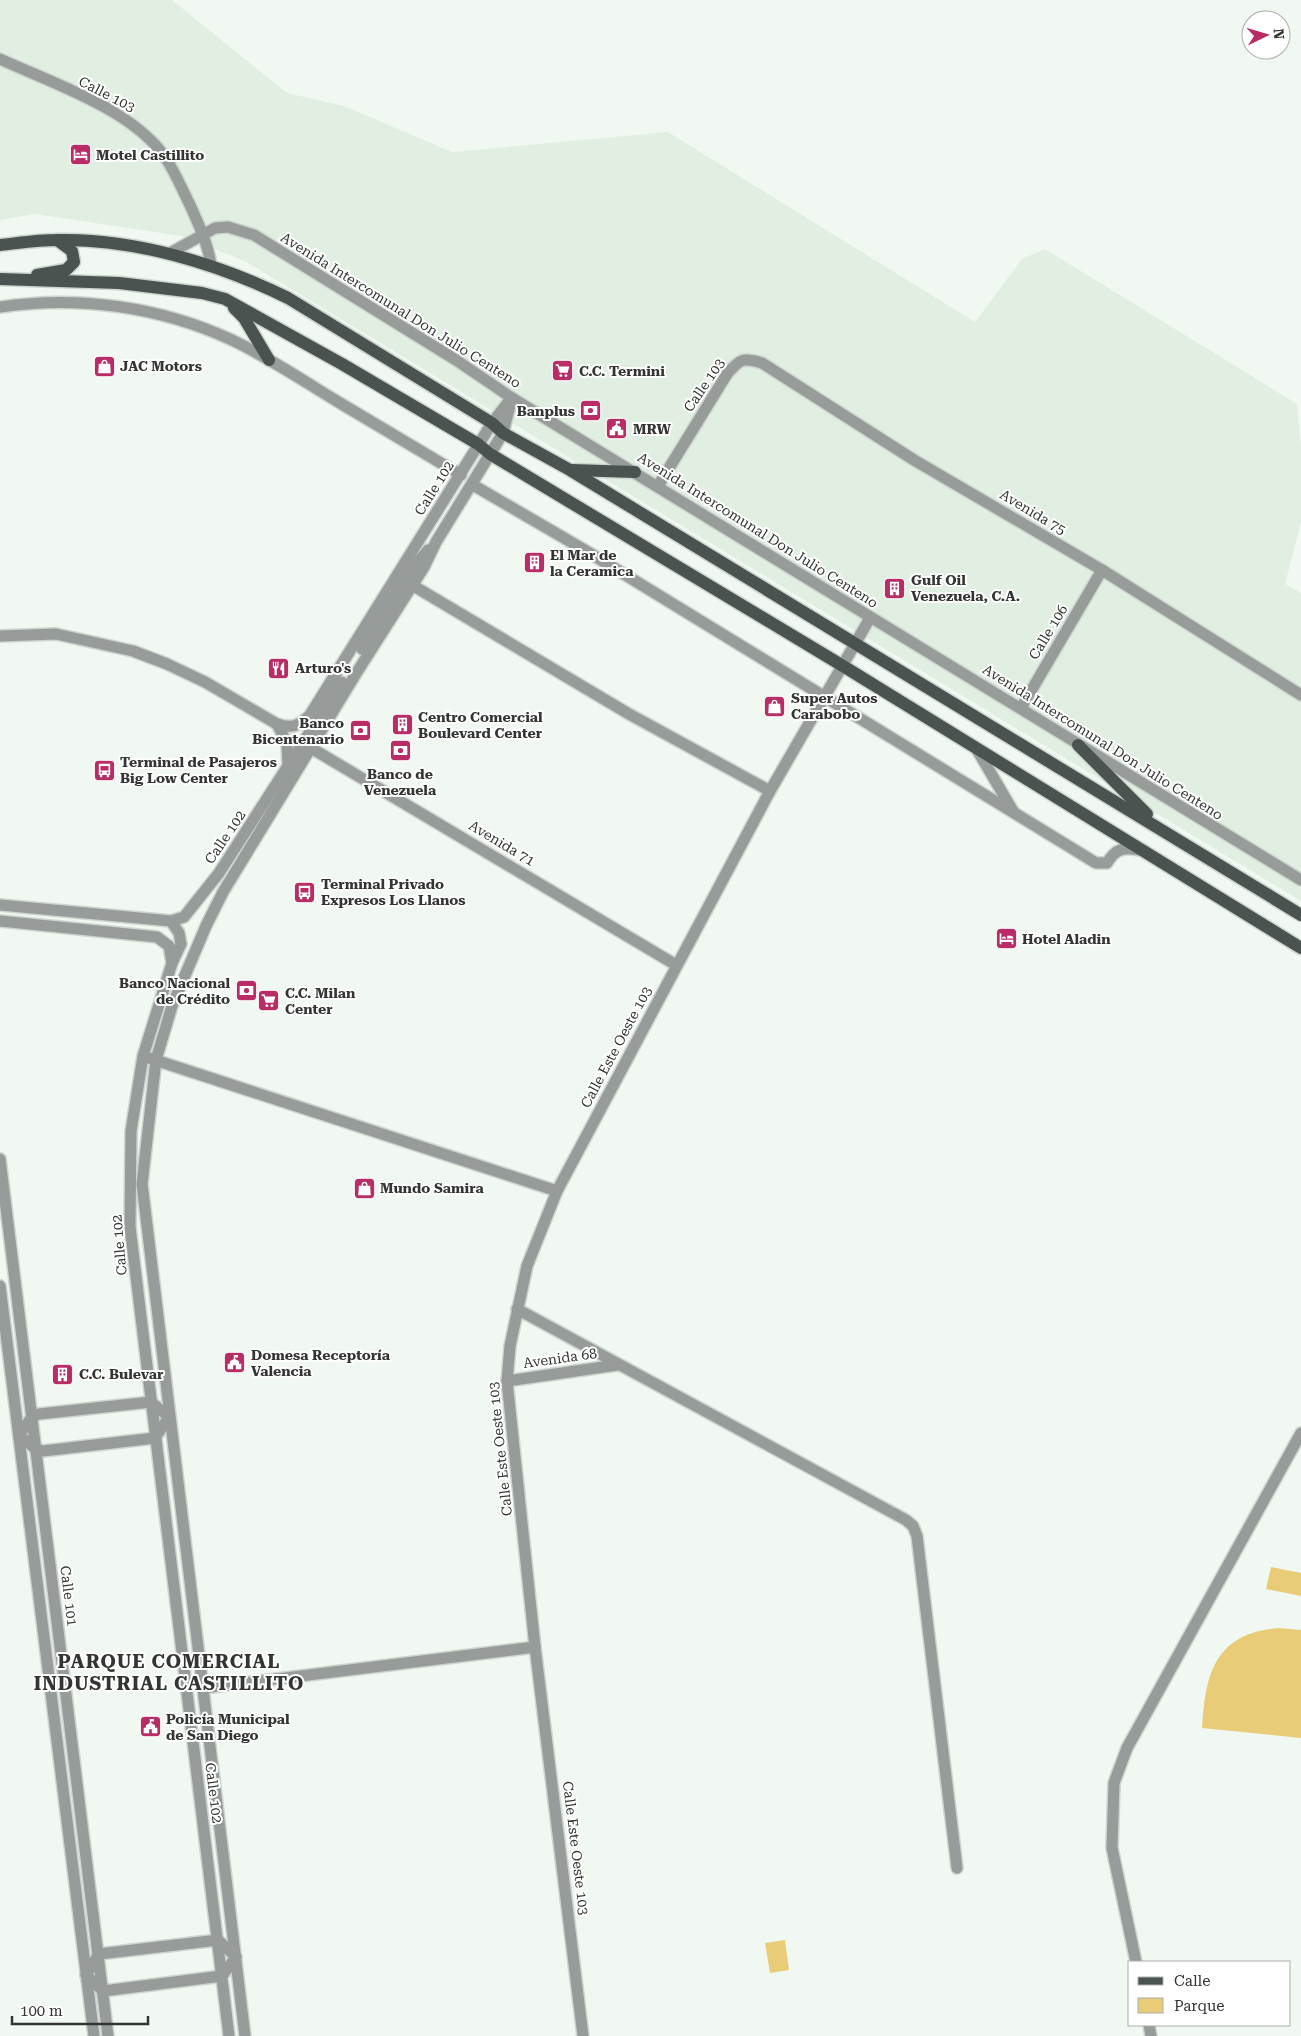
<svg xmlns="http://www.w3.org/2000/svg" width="1301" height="2036" font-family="'Roboto Serif',serif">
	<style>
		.built { fill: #e1efe3 }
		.green { fill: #e9cc77 }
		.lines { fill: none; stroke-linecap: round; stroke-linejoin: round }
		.minor-casing { stroke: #ced5cf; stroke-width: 14 }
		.major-casing { stroke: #ced5cf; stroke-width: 15 }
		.minor { stroke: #979c9b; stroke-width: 11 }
		.major { stroke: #4b5351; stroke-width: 12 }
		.labels { text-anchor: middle; stroke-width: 4; stroke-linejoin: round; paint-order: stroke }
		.street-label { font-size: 14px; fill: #323532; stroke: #fff }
		.poi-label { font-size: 14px; font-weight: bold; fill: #323532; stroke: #fff; text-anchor: start }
		.district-label { font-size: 19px; font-weight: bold; letter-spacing: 1px; fill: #323532; stroke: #fff }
	</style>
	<rect width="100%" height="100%" fill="#f0f8f1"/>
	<path class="built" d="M0 0H172L287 93 344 106 452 152 668 132 975 322 1022 259 1045 249 1297 404 1301 444V522L1285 584 1301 593V901L245 261 181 236 35 214 0 220Z"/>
	<g class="green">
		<path d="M1271 1567 1301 1573V1596L1266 1589Z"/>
		<path d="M1279 1628 1301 1630V1738L1202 1728C1205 1672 1216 1633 1279 1628Z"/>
		<path d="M785 1940 789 1970 770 1973 765 1943Z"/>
	</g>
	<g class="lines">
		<defs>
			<g id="minor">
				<path d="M0 59C52 83 132 109 165 157 175 172 182 189 190 205 198 223 209 246 211 266"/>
				<path d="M170 253 215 228 228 227 254 235 456 360 512 398 1301 880"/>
				<path d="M0 307C78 295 161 307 232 340 270 358 305 382 340 403 380 427 421 451 461 475"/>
				<path d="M473 485 583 549 1096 863H1107C1116 848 1124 847 1140 850"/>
				<path d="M658 486 727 374C740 359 743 357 762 363L914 460 1102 570 1301 695"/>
				<path d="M412 585 629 714 770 791"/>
				<path d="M0 636 56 634 133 651 167 664 205 682 277 724 287 743 288 765"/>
				<path d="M362 649 416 564 428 550"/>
				<path d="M1021 708 1102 570"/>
				<path d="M277 724C292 729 299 726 310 715L492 423 509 401"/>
				<path d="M311 748 676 965"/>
				<path d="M976 748 1013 811"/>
				<path d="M0 905 171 921 184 917 219 873 342 682"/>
				<path d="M0 921 157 937 169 946 172 963"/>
				<path d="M171 921 179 933 181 944 172 963 143 1056 131 1131 130 1227 229 2036"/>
				<path d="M149 1058 557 1191"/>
				<path d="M0 1159 108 2036"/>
				<path d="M0 1286 94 2036"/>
				<path d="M517 1309 906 1520 913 1526 917 1536 957 1868"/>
				<path d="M507 1381 617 1365"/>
				<path d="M151 1402 169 1417 155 1438 43 1451 36 1449 19 1435 32 1417 39 1414Z"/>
				<path d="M203 1688 535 1647"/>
				<path d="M218 1940 236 1957 222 1976 103 1991 86 1975 99 1954Z"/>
				<path d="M1136 1962 1112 1848 1114 1783 1127 1748 1301 1433"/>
				<path d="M1149 2025 1151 2036"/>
				<path d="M245 2036 142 1184 156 1060 172 1006 206 926 223 892 357 672 424 567 436 542 503 433 512 398"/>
				<path d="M583 2036 535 1647 507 1381 510 1346 527 1266 557 1191 770 791 870 618"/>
			</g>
			<g id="major">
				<path d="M0 245C19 243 38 240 57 240 134 238 219 264 288 298L492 423 503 433 570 470 1301 915"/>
				<path d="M37 275 66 270 74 262 72 251 57 240"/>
				<path d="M0 279 119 283 202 293 225 299 342 364 478 444 490 454 843 666 1301 948"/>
				<path d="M234 308 244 318 269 360"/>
				<path d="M572 470 635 472"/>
				<path d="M1078 745 1147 814"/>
			</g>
		</defs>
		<use href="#minor" class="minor-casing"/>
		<use href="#major" class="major-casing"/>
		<use href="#minor" class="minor"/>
		<use href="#major" class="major"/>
	</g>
	<defs>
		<symbol id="hotel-square" viewBox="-11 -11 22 22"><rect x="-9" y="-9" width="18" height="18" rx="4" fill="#b82d65" stroke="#fff"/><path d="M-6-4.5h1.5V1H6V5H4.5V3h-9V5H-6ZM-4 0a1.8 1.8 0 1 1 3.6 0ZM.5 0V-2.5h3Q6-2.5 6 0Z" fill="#fff"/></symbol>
		<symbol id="shop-square" viewBox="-11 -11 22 22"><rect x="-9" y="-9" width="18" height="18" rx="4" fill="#b82d65" stroke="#fff"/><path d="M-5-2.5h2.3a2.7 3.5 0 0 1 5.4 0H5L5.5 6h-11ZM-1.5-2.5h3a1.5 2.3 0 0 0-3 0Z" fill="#fff"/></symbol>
		<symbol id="supermarket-square" viewBox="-11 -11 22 22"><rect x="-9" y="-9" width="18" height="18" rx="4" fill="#b82d65" stroke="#fff"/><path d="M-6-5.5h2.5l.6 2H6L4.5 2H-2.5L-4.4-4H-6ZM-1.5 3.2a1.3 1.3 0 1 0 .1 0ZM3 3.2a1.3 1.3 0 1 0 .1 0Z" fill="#fff"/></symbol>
		<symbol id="bank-square" viewBox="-11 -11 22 22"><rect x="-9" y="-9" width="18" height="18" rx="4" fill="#b82d65" stroke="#fff"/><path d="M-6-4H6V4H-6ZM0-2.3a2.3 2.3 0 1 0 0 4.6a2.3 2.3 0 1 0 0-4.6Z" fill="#fff"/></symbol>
		<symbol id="civic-square" viewBox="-11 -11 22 22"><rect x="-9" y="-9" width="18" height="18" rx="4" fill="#b82d65" stroke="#fff"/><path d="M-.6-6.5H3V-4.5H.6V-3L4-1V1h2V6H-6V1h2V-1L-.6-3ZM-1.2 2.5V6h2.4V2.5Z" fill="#fff"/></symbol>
		<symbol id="building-square" viewBox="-11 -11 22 22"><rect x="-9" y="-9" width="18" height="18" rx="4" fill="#b82d65" stroke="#fff"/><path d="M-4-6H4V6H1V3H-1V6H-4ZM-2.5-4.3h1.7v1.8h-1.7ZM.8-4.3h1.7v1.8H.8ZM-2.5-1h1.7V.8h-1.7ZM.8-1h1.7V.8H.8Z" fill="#fff"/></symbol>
		<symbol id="restaurant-square" viewBox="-11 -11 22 22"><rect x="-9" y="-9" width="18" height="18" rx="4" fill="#b82d65" stroke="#fff"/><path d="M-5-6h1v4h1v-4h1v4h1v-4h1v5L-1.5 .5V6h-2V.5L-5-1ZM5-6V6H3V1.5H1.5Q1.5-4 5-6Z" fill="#fff"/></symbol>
		<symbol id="bus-square" viewBox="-11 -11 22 22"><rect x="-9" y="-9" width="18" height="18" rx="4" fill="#b82d65" stroke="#fff"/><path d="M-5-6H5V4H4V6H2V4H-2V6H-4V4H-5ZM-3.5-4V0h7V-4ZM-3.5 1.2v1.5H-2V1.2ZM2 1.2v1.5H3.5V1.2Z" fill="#fff"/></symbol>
	</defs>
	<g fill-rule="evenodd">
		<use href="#hotel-square" x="68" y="142" width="25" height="25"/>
		<use href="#shop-square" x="92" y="354" width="25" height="25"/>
		<use href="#supermarket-square" x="550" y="358" width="25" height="25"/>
		<use href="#bank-square" x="578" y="398" width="25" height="25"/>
		<use href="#civic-square" x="604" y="416" width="25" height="25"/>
		<use href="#building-square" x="522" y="550" width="25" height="25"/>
		<use href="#building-square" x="882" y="576" width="25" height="25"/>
		<use href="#restaurant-square" x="266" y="656" width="25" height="25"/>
		<use href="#shop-square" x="762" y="694" width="25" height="25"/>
		<use href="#building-square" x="390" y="712" width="25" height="25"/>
		<use href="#bank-square" x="348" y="718" width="25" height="25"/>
		<use href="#bank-square" x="388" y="738" width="25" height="25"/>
		<use href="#bus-square" x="92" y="758" width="25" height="25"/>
		<use href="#bus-square" x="292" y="880" width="25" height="25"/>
		<use href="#hotel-square" x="994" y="926" width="25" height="25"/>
		<use href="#bank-square" x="234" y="978" width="25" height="25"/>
		<use href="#supermarket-square" x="256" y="988" width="25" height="25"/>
		<use href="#shop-square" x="352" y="1176" width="25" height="25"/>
		<use href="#civic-square" x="222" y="1350" width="25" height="25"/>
		<use href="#building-square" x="50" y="1362" width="25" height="25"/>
		<use href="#civic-square" x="138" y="1714" width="25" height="25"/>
	</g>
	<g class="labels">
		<g class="street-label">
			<text transform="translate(107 94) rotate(27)" y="5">Calle 103</text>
			<text transform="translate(401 310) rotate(32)" y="5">Avenida Intercomunal Don Julio Centeno</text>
			<text transform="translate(704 385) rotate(-56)" y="5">Calle 103</text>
			<text transform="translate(434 488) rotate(-58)" y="5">Calle 102</text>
			<text transform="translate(1033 512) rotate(31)" y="5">Avenida 75</text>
			<text transform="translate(758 530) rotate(32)" y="5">Avenida Intercomunal Don Julio Centeno</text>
			<text transform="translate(1048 632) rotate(-59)" y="5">Calle 106</text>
			<text transform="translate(1103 742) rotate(32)" y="5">Avenida Intercomunal Don Julio Centeno</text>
			<text transform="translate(225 837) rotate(-56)" y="5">Calle 102</text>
			<text transform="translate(502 843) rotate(31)" y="5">Avenida 71</text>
			<text transform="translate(616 1047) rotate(-62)" y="5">Calle Este Oeste 103</text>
			<text transform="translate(119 1245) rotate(-95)" y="5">Calle 102</text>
			<text transform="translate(560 1358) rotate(-8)" y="5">Avenida 68</text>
			<text transform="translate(500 1449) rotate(-96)" y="5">Calle Este Oeste 103</text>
			<text transform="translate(69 1596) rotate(83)" y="5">Calle 101</text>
			<text transform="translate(214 1793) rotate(83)" y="5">Calle 102</text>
			<text transform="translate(576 1848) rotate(83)" y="5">Calle Este Oeste 103</text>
		</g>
		<g class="poi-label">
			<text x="96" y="160">Motel Castillito</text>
			<text x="120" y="371">JAC Motors</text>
			<text x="579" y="376">C.C. Termini</text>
			<text x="575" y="416" text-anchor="end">Banplus</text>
			<text x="633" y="434">MRW</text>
			<text x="550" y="560">El Mar de<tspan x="550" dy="16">la Ceramica</tspan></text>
			<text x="911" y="585">Gulf Oil<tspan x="911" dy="16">Venezuela, C.A.</tspan></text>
			<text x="295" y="673">Arturo's</text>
			<text x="791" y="703">Super Autos<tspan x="791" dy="16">Carabobo</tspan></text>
			<text x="418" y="722">Centro Comercial<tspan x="418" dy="16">Boulevard Center</tspan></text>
			<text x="344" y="728" text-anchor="end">Banco<tspan x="344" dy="16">Bicentenario</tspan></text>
			<text x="120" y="767">Terminal de Pasajeros<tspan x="120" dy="16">Big Low Center</tspan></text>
			<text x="400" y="779" text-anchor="middle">Banco de<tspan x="400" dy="16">Venezuela</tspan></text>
			<text x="321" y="889">Terminal Privado<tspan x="321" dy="16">Expresos Los Llanos</tspan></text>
			<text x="1022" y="944">Hotel Aladin</text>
			<text x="230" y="988" text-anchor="end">Banco Nacional<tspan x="230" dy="16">de Crédito</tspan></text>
			<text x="285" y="998">C.C. Milan<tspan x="285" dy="16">Center</tspan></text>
			<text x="380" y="1193">Mundo Samira</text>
			<text x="251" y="1360">Domesa Receptoría<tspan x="251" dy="16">Valencia</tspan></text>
			<text x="79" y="1379">C.C. Bulevar</text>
			<text x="166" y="1724">Policía Municipal<tspan x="166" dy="16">de San Diego</tspan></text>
		</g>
		<g class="district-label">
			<text x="169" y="1668">PARQUE COMERCIAL<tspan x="169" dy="22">INDUSTRIAL CASTILLITO</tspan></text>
		</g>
	</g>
	<rect x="1128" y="1961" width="162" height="65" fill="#ffffff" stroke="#adaead"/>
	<rect x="1138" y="1977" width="25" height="8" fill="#4b5351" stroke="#adaead"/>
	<text x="1174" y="1986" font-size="15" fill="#323532">Calle</text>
	<rect x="1138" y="1998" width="25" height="15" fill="#e9cc77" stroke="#adaead"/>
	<text x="1174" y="2011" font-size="15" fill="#323532">Parque</text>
	<g transform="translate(1266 35) rotate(85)"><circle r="24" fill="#ffffff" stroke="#adaead"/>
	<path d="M0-4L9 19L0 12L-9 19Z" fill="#b82d65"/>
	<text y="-8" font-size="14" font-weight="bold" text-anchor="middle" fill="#323532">N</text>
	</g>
	<path d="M12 2016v8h136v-8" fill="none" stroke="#323532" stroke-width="2.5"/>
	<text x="20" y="2016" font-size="15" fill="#323532" stroke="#ffffff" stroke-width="4" paint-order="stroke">100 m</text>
</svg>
